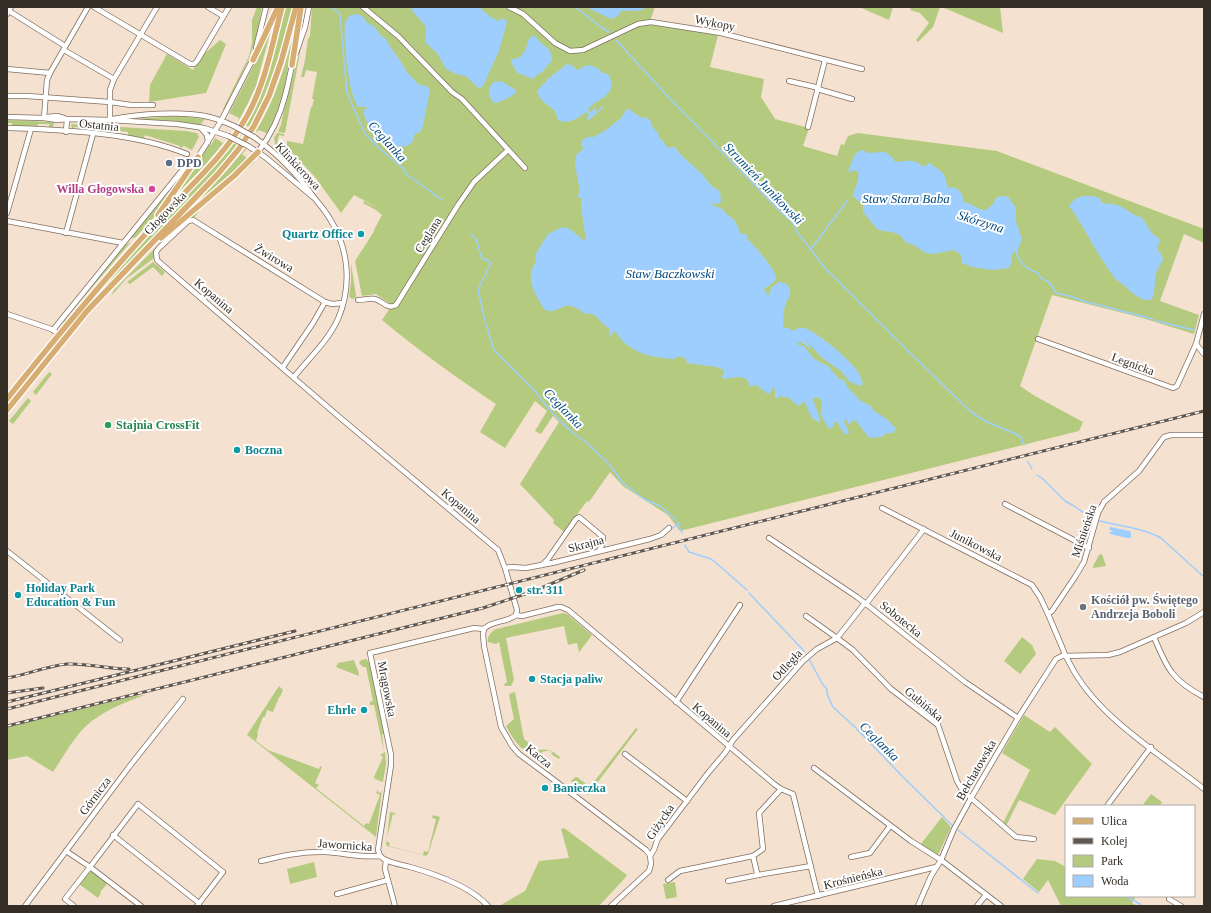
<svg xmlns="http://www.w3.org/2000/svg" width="1211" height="913" font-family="'Times New Roman',serif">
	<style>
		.green { fill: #b4cb7f }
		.water { fill: #9ecefe }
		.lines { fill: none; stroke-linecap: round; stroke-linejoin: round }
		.stream { stroke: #9ecefe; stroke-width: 1.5 }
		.minor-casing { stroke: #816f60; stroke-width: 6 }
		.major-casing { stroke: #fff; stroke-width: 8 }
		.minor { stroke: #fff; stroke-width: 4.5 }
		.major { stroke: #d7ad73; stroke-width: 5.5 }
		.rail-casing { stroke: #60564d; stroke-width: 3 }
		.rail { stroke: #fff; stroke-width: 1.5; stroke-dasharray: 4.5; stroke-linecap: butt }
		.minor-bridge-casing { stroke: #816f60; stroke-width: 6; stroke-linecap: butt }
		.minor-bridge { stroke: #fff; stroke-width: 4.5 }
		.service-dot { fill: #5c6f8a; stroke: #fff; stroke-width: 1.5 }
		.hotel-dot { fill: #d1479c; stroke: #fff; stroke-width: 1.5 }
		.culture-dot { fill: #0f9aa8; stroke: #fff; stroke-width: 1.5 }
		.leisure-dot { fill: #2e9e5b; stroke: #fff; stroke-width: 1.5 }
		.worship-dot { fill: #6b7280; stroke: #fff; stroke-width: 1.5 }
		.labels { text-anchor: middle; stroke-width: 4; stroke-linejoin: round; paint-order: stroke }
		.street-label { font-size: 12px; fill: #342d26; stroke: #fff }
		.service-label { font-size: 12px; font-weight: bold; fill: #4e5e75; stroke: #fff; text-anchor: start }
		.hotel-label { font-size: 12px; font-weight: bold; fill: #b23c85; stroke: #fff; text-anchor: end }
		.culture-label { font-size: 12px; font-weight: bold; fill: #0d838f; stroke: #fff; text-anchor: start }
		.leisure-label { font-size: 12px; font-weight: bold; fill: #27864d; stroke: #fff; text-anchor: start }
		.worship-label { font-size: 12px; font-weight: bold; fill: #5b616d; stroke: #fff; text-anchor: start }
		.water-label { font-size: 13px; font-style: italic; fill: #034a7f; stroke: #fff }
	</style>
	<rect width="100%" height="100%" fill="#f5e1d0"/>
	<g class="green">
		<path d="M257 7H262L257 35 249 59 224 110 223 109 249 56 252 43V20Z"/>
		<path d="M285 7H293C281 49 270 89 250 127L245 125C267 88 274 48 285 7Z"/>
		<path d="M312 7H655L649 24 718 35 710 67 764 79 761 97 775 119 809 128 803 146 837 156 841 144 844 145 848 136 858 133 997 151 1204 229V243L1184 234 1160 301 1199 315 1194 334 1139 317 1052 295 1020 386 1035 396 1083 422 1079 431 680 531 668 515 623 486 610 472 589 502 587 501 564 532 553 523 554 520 520 484 559 422 553 416 541 434 535 431 547 411 535 401 505 448 480 432 496 404C457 378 419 351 382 320L392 305 376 294 362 296 355 261 375 230 373 232 382 215 376 210 363 203 364 201 382 210 354 195 341 213 315 177 287 147V141L303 144 311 107H312L314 99H312L317 72 306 70 304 77H301L305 60 308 39 310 36Z"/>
		<path d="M859 7H893L889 20Z"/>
		<path d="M911 7H940L933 27 918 42 916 40 929 23 920 13 910 10Z"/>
		<path d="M942 7H1000L1003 33Z"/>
		<path d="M273 22 256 86 248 103 238 122 239 118 229 113 255 63Z"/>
		<path d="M296 26 282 100 278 111 268 132 266 133 259 130 257 132 256 131C276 99 286 62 296 26Z"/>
		<path d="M220 40 226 44 206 93 149 102 150 85 167 54 193 70 203 55Z"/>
		<path d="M302 42 285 133 278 132 281 125 283 114Z"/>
		<path d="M179 116 205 119 200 125 175 121 130 119Z"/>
		<path d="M7 120 54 122 53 128H49V124H38V127L12 126V123H7Z"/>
		<path d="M72 124 186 131 197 133 199 137 192 150 184 146 180 148V146L145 135 144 138 128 136V132L109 130 108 134 94 132V129L74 127V129L72 128 71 125Z"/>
		<path d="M277 133 284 134V136L279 135 277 144 281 145 312 186 293 164 276 148 274 138Z"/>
		<path d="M215 138 223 143 226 140 206 164 179 192 209 144 211 145Z"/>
		<path d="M233 143 237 145C187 210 121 263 69 328V327C97 294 125 261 155 228 181 200 209 173 233 143Z"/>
		<path d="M245 149 246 150 242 154 247 158H249L234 173 196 204 229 168Z"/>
		<path d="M255 161V162L199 211 194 218 154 253V258L126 279 112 295 113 291 165 238 240 175Z"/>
		<path d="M190 166 155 216 136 237 130 239Z"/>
		<path d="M131 242 81 300 66 318V322L64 323 63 320 123 246Z"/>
		<path d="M153 262 165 272 162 276 153 267 130 284 127 282Z"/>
		<path d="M351 263 356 296 355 298 352 299 349 296 351 283Z"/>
		<path d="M49 372 52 374 36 395 33 392Z"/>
		<path d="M28 398 31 401 13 424 9 421Z"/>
		<path d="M1102 554 1106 566 1093 568V566L1099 555Z"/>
		<path d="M563 613 567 614 592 635 572 662 579 652 577 643 568 645 564 626 506 638 514 680 511 686H505L504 684 507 682 499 642 496 644 488 642C487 636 491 632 496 629Z"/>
		<path d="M1022 637 1032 645 1036 654 1020 674 1004 661Z"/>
		<path d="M366 659 370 663 384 734 382 735 384 752 374 705H370V702L373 701 366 667H363L359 663 361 660Z"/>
		<path d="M354 660C355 665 359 670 359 676L336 667 338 663Z"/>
		<path d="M279 686 283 690 280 697H279L273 712 267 710 265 717H263L257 733 258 734 256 741 268 750 319 769 320 766 322 767 315 783 319 785 316 788 364 826 366 823 369 824 380 795 376 793 378 789V792L380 793 382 790 376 837 247 735Z"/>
		<path d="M515 692 524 739 538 750C548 748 553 751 560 757L559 759 551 754 552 753 550 750 542 752 540 755 546 760 545 761 552 765 550 768H545C528 755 516 746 506 726L514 719 509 695 511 693Z"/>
		<path d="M145 695C123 703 102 711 85 727 74 737 62 759 53 772L27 756 7 760V727L135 696Z"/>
		<path d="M1024 715 1050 732 1055 727 1092 764 1055 815 1019 800 1006 826 1003 823 1030 770 1002 753Z"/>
		<path d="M636 728 638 729 588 795 571 781 574 778 577 777 590 787Z"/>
		<path d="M385 752 386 764 383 782 375 779 374 777 383 757 380 755Z"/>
		<path d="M1151 794 1162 802 1160 806H1142Z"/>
		<path d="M397 805 440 817 428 854 426 856 387 846 386 845 390 812 395 813 396 815 393 814 386 841 390 843 389 846 423 855 424 851 428 852 436 819 432 818 433 815Z"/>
		<path d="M942 817 951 827 938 855H934L920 845Z"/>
		<path d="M564 828 627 875 625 878 599 906H499L525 891 539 861 569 858 561 829Z"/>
		<path d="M1037 859 1055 861 1066 867V896H1136L1132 903 1138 906H1061L1048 880 1039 892 1023 879Z"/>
		<path d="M314 862 317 877 290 884 287 869Z"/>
		<path d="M93 871 108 883 100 892 101 893 98 898 79 884 87 873Z"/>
		<path d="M675 882 677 897 666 899 663 884Z"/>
	</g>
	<g class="water">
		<path d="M409 7 413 9 416 7H479L492 18 498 21 503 18 507 22 499 51 483 86 480 88 477 87 466 76 456 74 446 69 437 53 425 42 426 27Z"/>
		<path d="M586 7H647C639 13 630 10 621 11L618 16 611 19Z"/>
		<path d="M356 14C362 15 364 17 366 22L375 27 380 35 386 39 389 45 403 65 406 71 418 84 428 87 430 91 422 129 419 133H416L414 136 413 141 408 146C402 147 392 147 386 144 378 139 362 120 364 110L367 109 366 107H359C349 100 343 38 345 25 346 21 347 19 349 16Z"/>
		<path d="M534 35 535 36 542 44 549 49 552 57V60L543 71 532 79C518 71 520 79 511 62V60C514 58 518 59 521 56 525 52 528 45 528 40Z"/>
		<path d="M567 64 573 66 577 70C579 70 581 68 583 67 591 62 599 69 604 74L607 73C610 76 610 78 611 82 614 96 596 100 588 109L591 113 595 107 596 112 603 106V108L589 120H587L589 115 586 112C578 118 569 125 558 120 557 118 557 115 556 113 553 106 540 104 537 91L548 79Z"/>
		<path d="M501 81 516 90V93C509 97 504 102 494 103 488 96 486 89 494 82Z"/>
		<path d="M629 109C633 112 637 115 642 118L645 117 652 122 651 125 658 133 660 139 662 140 668 148 675 147C682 158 693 165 702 174 707 180 712 188 720 191L721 202 718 204 711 203V204L724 210C726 216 731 216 735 221 738 225 738 229 740 233L747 235 748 240C753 243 777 272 776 278 775 283 768 286 764 289L768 296 772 287 779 282 785 283 790 288C791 295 789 297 786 303 784 307 782 325 784 328H789L792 331C796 329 800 327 804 328 818 332 850 360 858 372 861 376 861 380 863 383L862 385 860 386 849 381 841 371 821 357 805 339 812 350 801 342 797 343 798 345 804 346 814 359 828 366 839 379 844 380 848 388 861 401 871 406 874 411 887 419 896 429 893 433H887L881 437 869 438 856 421 853 420 849 425 845 418 844 422 849 432 848 435 844 433 836 421 834 422 833 427 829 429C826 424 822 418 821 413 821 406 824 402 818 397L813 398V400L820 418V423L812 418 804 401 799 406 792 401 788 397H782L780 395 778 398 775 399V391L772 387 771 392 768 394 756 385 749 387V383L745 378 737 377 723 379 722 377 724 373V370L716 367 687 363 686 359 680 356C677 357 675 359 672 359 653 357 642 356 626 344 620 340 619 334 614 331L610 337 609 328C600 324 597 311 585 314 581 311 577 307 571 306 562 304 552 316 544 309 535 294 524 278 536 262L535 255 548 234 562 227 570 229 583 240H586L581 207V198L577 197 580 192 575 165 576 155 583 149 581 141 587 137H594L606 130 621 118 626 110Z"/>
		<path d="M863 150 868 153 885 152 893 158 895 162C905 161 915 158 923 167L929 163C935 166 939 170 944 174L948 188 954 187 961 192 964 202C972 203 977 210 986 210L993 204 997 197 1004 196 1008 197 1016 208V221L1022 239 1017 252H1014L1012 254V260L1009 268 992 270 972 267 962 263 961 255 954 250 934 254 926 253 912 244 906 243 900 235 892 232 883 231 877 229 863 212V204L857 200 855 197 851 196 853 195C855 187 860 180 858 172L854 170 850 172 848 171C853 163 852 152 863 150Z"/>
		<path d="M1083 196H1092L1100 198 1101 202C1106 205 1111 203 1117 205 1127 208 1132 216 1141 217 1145 221 1149 230 1153 234 1156 237 1158 236 1160 241L1157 248 1162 256 1163 260C1159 265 1156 272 1155 278 1155 283 1155 296 1151 300 1142 301 1134 295 1127 288 1125 285 1121 284 1118 281 1113 278 1104 262 1100 256 1089 240 1081 221 1069 206L1075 199Z"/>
		<path d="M1110 527 1130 531 1131 533V538H1127L1110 534 1109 532H1112V531L1109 529Z"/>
	</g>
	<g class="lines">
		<g class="stream">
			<path d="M332 7 339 13 340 16 347 93 365 134 379 148 404 169 405 173 442 200"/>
			<path d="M575 7 601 27 609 32"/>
			<path d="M616 40 672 101 780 211 792 222 798 233 825 268 898 341"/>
			<path d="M471 234 476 239 482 259 488 260 491 263 478 290 485 321"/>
			<path d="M811 249 847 201"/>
			<path d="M1016 251C1019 263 1026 269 1038 273L1040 277 1050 283 1056 293 1070 296 1083 301 1153 319"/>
			<path d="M1156 321 1194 330"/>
			<path d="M486 324 494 350 535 391 553 414 573 433 587 443 608 463"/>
			<path d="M1203 331H1204"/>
			<path d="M900 343 971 412 985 421 1020 436 1021 438 1024 445"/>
			<path d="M1028 462 1032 469"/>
			<path d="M609 464 623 483 644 499 660 506 675 519"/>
			<path d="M1037 475 1043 479 1065 501 1074 506 1093 519"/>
			<path d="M677 521 682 533"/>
			<path d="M1100 521C1120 526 1142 528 1161 538L1204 577"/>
			<path d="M670 530 679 523"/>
			<path d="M685 545 689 552 711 559 715 562 747 590"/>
			<path d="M749 593 805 652"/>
			<path d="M809 659 823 685 827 689V694L833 707 856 728 902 776 953 826"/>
			<path d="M958 830 1038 893"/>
			<path d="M1126 896 1143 906"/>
		</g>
		<defs>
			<g id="minor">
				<path d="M94 7 190 64H194L197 61 229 7"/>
				<path d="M208 7 223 16"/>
				<path d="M363 7 398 36 452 92 462 99 525 168"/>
				<path d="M509 7 523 14 555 43 570 51 583 50 638 24 651 22 721 33 862 69"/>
				<path d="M9 11 65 46"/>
				<path d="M7 14 11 7"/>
				<path d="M256 48 266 7"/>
				<path d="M64 50 114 79"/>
				<path d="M296 53 305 27 309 7"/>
				<path d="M7 69 50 73"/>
				<path d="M789 81 815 87 821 90 852 99"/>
				<path d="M7 96H27L110 102 131 105H153"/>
				<path d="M7 117 44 118 57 120 67 119 110 120 177 124 204 128 228 136"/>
				<path d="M47 117 57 116 64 118"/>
				<path d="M44 118 47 80 50 73 88 7"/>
				<path d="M113 119C137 114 182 111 205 116 215 118 225 122 234 126"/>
				<path d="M110 120V90L114 79 157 7"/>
				<path d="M808 127 825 60"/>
				<path d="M7 128C65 130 133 132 187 154"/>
				<path d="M201 128 207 135 208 142"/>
				<path d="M66 132 67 119"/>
				<path d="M254 137C278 154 299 176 316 200 321 206 326 212 330 219 349 249 352 286 338 319 328 341 309 358 294 377"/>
				<path d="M248 146 265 157 313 197"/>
				<path d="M258 152C271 135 280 116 285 96 288 85 290 73 293 62"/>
				<path d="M7 213 31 129"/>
				<path d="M7 221 123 243"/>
				<path d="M66 233 93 134"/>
				<path d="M358 300C363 300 369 298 375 299 383 301 387 310 396 305L458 205 474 182 508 150"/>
				<path d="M343 303 332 304 325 302 193 220 188 221 159 248 156 252 157 260 166 268 344 421 498 550 505 568 517 610 516 615"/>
				<path d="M7 314 51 329 59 334"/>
				<path d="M53 330 184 168 198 157 221 121 254 57"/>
				<path d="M1038 339 1173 388 1177 386 1196 344 1204 314"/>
				<path d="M1196 344 1204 354"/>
				<path d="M283 367 313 323 325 302"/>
				<path d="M1204 435H1171L1164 437 1139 471 1104 502 1098 513 1084 562 1075 577 1052 611 1048 614 1062 647C1064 654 1067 658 1070 664 1096 716 1159 753 1204 789"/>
				<path d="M1005 504 1089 548"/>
				<path d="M882 508 1032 585 1040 597 1048 614"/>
				<path d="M769 538 857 597 965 682 1018 718"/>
				<path d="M7 551 120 640"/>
				<path d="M542 565 548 559 576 519 579 517 603 537V543L599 551"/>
				<path d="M505 568 511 567 526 568 552 563 650 539 661 535 669 528"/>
				<path d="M866 604 924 529"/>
				<path d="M516 615 522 616 558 607H561L568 610 774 784 781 789 793 794 818 896"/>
				<path d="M806 616 837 638 853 650 891 689 938 725 957 781 961 788 971 798 1016 837 1034 839"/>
				<path d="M484 629 483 634 484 646 501 727 512 746 519 754 550 777 646 850 650 855"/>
				<path d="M484 629C492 620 507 623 516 615"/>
				<path d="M1154 637C1167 669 1173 681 1204 697"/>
				<path d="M676 702 740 605"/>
				<path d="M625 754 687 801"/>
				<path d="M814 768 911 841 941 860 1001 906"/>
				<path d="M781 789 759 813 763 849 753 856 757 873 758 875 811 866"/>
				<path d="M1107 806 1151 747"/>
				<path d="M113 835 199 903"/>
				<path d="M66 851 90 867 138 804 223 872 197 906"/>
				<path d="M380 856 378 850 391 765V755L370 653 474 628 484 629"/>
				<path d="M851 857 870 853 890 826"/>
				<path d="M386 860 385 869 395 906"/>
				<path d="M261 861C282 856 303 851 325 852 344 853 362 858 380 856 387 863 400 864 410 867 435 874 470 886 488 906"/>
				<path d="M668 880 680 871 753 856"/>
				<path d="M728 881 758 875"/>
				<path d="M337 894 388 880"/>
				<path d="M1169 899 1181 906"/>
				<path d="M25 906 129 767 183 699"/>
				<path d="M74 906 65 899 90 867 141 906"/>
				<path d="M611 906 649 871 651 864 650 855C655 852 655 844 658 839L708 773 725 753 733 740 803 661 817 649 837 638 865 603"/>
				<path d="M774 906 936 867"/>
				<path d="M918 906 931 876 941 860 954 829 971 798 1018 718 1056 659 1062 656 1108 655 1120 652 1186 623 1204 612"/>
				<path d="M977 906 986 895"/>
			</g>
			<g id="major">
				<path d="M253 60 278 7"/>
				<path d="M292 65 301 7"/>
				<path d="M158 215 198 157"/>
				<path d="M161 238 234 176 258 152"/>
				<path d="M7 399C53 341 101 283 151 228 184 191 223 159 247 116 266 82 272 44 282 7"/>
				<path d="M7 410 87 311 218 174 238 150 254 126 269 96 281 62 296 7"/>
			</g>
		</defs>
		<use href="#minor" class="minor-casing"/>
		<use href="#major" class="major-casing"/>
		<use href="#minor" class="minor"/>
		<use href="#major" class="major"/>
		<defs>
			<g id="rail">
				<path d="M7 678C27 675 46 666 67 664 88 663 108 669 129 669"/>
				<path d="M7 693 43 688"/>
				<path d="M7 702 295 631"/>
				<path d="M7 709 1204 411"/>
				<path d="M7 726 483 608 534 591 584 570"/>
			</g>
		</defs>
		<use href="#rail" class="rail-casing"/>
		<use href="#rail" class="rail"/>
		<defs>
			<g id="minor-bridge">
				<path d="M234 126 254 137"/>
				<path d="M228 136 248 146"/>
			</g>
		</defs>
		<use href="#minor-bridge" class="minor-bridge-casing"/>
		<use href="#minor-bridge" class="minor-bridge"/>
	</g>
	<circle class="service-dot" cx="169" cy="163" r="4"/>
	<circle class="hotel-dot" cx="152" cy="189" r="4"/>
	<g class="culture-dot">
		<circle cx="361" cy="234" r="4"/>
		<circle cx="237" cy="450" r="4"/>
		<circle cx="519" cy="590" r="4"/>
		<circle cx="18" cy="595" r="4"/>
		<circle cx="532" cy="679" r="4"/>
		<circle cx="364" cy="710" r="4"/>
		<circle cx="545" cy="788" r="4"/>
	</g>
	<circle class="leisure-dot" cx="108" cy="425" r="4"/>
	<circle class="worship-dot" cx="1083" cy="607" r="4"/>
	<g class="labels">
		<g class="street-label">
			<text transform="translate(715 23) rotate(11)" y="4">Wykopy</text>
			<text transform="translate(99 125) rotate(6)" y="4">Ostatnia</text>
			<text transform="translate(298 166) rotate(47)" y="4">Klinkierowa</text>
			<text transform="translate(165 213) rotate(-46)" y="4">Głogowska</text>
			<text transform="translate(428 235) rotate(-58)" y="4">Ceglana</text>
			<text transform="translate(274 258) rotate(31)" y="4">Żwirowa</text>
			<text transform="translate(214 296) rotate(40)" y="4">Kopanina</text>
			<text transform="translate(1133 364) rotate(20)" y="4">Legnicka</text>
			<text transform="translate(461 506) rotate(40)" y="4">Kopanina</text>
			<text transform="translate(1084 531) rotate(-71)" y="4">Miśnieńska</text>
			<text transform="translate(586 544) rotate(-15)" y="4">Skrajna</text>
			<text transform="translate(976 545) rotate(27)" y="4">Junikowska</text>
			<text transform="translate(901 619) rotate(39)" y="4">Sobotecka</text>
			<text transform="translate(787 665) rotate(-47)" y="4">Odległa</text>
			<text transform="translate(387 689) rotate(79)" y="4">Mrągowska</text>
			<text transform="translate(924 704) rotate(40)" y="4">Gubińska</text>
			<text transform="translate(712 720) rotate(40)" y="4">Kopanina</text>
			<text transform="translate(539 756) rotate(39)" y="4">Kacza</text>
			<text transform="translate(976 770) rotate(-60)" y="4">Bełchatowska</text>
			<text transform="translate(95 796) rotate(-53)" y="4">Górnicza</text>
			<text transform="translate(660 822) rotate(-56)" y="4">Giżycka</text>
			<text transform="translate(345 845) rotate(4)" y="4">Jawornicka</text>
			<text transform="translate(853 878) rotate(-14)" y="4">Krośnieńska</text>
		</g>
		<g class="service-label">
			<text x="177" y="167">DPD</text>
		</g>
		<g class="hotel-label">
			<text x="144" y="193">Willa Głogowska</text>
		</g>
		<g class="culture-label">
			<text x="353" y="238" text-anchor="end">Quartz Office</text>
			<text x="245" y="454">Boczna</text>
			<text x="26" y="592">Holiday Park<tspan x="26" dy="14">Education &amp; Fun</tspan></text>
			<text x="527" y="594">str. 311</text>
			<text x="540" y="683">Stacja paliw</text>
			<text x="356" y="714" text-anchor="end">Ehrle</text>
			<text x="553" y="792">Banieczka</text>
		</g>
		<g class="leisure-label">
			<text x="116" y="429">Stajnia CrossFit</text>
		</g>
		<g class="worship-label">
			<text x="1091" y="604">Kościół pw. Świętego<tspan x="1091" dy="14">Andrzeja Boboli</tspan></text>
		</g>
		<g class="water-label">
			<text transform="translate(388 141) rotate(48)" y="5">Ceglanka</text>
			<text transform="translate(764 183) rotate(46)" y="5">Strumień Junikowski</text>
			<text x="906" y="203">Staw Stara Baba</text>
			<text transform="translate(981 221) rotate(18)" y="5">Skórzyna</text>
			<text x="670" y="278">Staw Baczkowski</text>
			<text transform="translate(564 408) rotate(46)" y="5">Ceglanka</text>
			<text transform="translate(880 741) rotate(45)" y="5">Ceglanka</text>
		</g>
	</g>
	<rect width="1211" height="913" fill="none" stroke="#342d26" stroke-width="16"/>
	<rect x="1065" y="805" width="130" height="92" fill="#ffffff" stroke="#aeaba8"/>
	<rect x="1073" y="818" width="20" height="6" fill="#d7ad73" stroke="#aeaba8"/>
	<text x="1101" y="825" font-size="12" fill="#342d26">Ulica</text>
	<rect x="1073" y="838" width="20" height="6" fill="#60564d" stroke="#aeaba8"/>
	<text x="1101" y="845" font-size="12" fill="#342d26">Kolej</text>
	<rect x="1073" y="855" width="20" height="12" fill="#b4cb7f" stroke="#aeaba8"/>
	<text x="1101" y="865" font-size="12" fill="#342d26">Park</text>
	<rect x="1073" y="875" width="20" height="12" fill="#9ecefe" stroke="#aeaba8"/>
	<text x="1101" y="885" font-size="12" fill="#342d26">Woda</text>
</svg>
